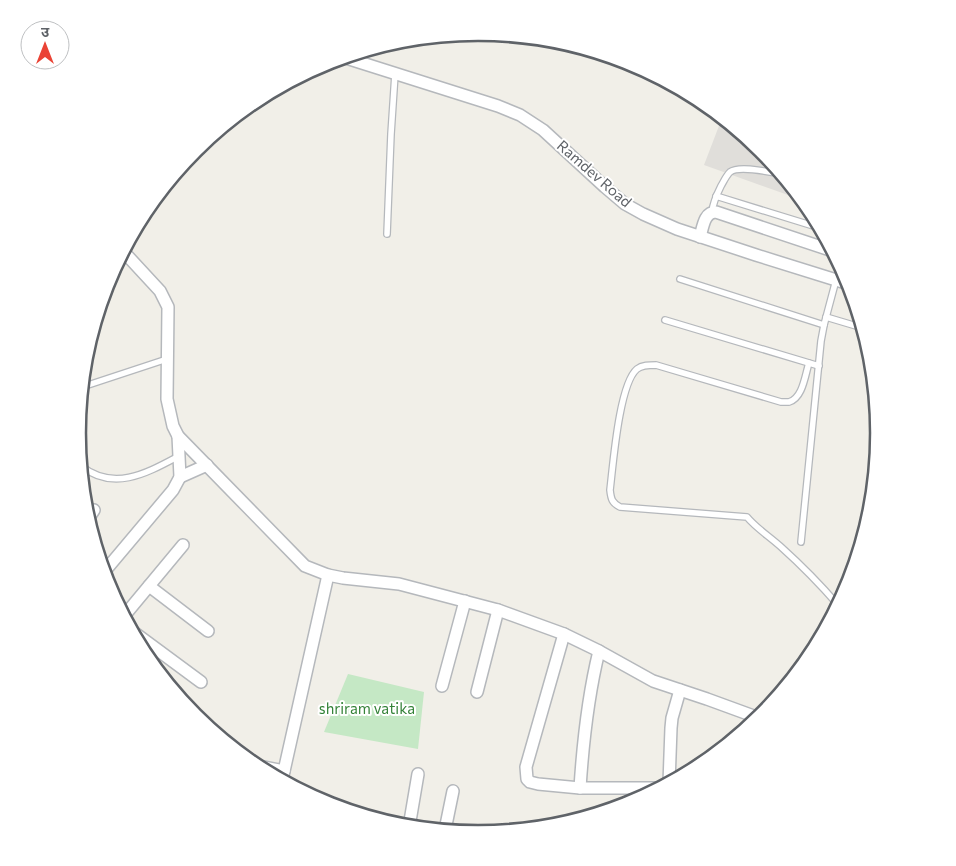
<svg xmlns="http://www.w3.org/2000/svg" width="956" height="866" font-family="Commissioner,'Noto Sans Devanagari',sans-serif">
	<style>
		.industrial { fill: #e0deda }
		.green { fill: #c5e8c5 }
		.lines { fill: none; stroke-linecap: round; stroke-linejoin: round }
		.lane-casing { stroke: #b5b8bc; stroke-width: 8 }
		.street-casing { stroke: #b5b8bc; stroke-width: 14 }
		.lane { stroke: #fff; stroke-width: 5.5 }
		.street { stroke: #fff; stroke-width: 11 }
		.labels { text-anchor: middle; stroke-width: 4; stroke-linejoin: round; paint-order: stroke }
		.street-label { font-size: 15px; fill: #5f6368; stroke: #fff }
		.park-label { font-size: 15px; fill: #348238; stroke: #fff }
		.rim { fill: none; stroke: #5f6368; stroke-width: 2.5 }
	</style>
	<rect width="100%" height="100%" fill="#f1efe8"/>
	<path class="industrial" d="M722 118 761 150 802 200 704 165Z"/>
	<path class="green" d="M348 674 424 692 418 749 324 732Z"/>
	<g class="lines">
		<defs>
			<g id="lane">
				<path d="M716 196 820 228"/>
				<path d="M712 212C713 202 717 194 721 186 724 181 726 176 730 172 739 165 769 172 781 174"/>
				<path d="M387 234 391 134 395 74"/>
				<path d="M680 279 824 325"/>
				<path d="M826 317 863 328"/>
				<path d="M665 320 819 366"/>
				<path d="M809 363C805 375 803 398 789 402 788 402 782 402 781 402L656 365C649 365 642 365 637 369 619 384 613 466 610 490 611 499 612 503 620 507L747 517C756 528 769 536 780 546 800 564 820 584 838 605"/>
				<path d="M82 387 167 359"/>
				<path d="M81 466C114 492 147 473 179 456"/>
				<path d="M801 542 821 341 824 325 836 280"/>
			</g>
			<g id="street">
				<path d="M343 57 498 106 520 115 543 130 605 187 625 204 643 214 677 229 756 255 849 284"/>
				<path d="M700 237C703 227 704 212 716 212L833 251"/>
				<path d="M123 251 160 291 168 307 167 399 173 426 178 436 305 566 328 575 343 578 399 584 498 610 564 634 599 651 653 681 707 699 759 718"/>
				<path d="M180 477 207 465"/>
				<path d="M88 519 94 510"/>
				<path d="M104 572 173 490 180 477 178 436"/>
				<path d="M149 586 208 631"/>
				<path d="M124 616 183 545"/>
				<path d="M132 631 201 682"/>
				<path d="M564 634 526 767 527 779 530 782 538 784 580 788H659"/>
				<path d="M442 686 465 601"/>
				<path d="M477 692 498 610"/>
				<path d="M254 765 284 771"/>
				<path d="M282 780 328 575"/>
				<path d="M669 783 671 728 672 718 680 690"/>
				<path d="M580 788C583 741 588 696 599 651"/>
				<path d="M409 827 418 774"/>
				<path d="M445 830 453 791"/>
			</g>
		</defs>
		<use href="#lane" class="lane-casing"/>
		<use href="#street" class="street-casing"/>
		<use href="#lane" class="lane"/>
		<use href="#street" class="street"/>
	</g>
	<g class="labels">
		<g class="street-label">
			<text transform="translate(594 174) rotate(41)" y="5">Ramdev Road</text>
		</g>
		<g class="park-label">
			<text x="367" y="714">shriram vatika</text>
		</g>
	</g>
	<path d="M0 0H956V866H0ZM86 433a392 392 0 1 1 784 0a392 392 0 1 1-784 0Z" fill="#fff" fill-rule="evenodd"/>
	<path class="rim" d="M86 433a392 392 0 1 1 784 0a392 392 0 1 1-784 0Z"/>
	<g transform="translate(45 45)"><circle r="24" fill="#ffffff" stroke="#bfc1c3"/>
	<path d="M0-4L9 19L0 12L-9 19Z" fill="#ea4335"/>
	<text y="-8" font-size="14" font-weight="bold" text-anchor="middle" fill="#5f6368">उ</text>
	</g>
</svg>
